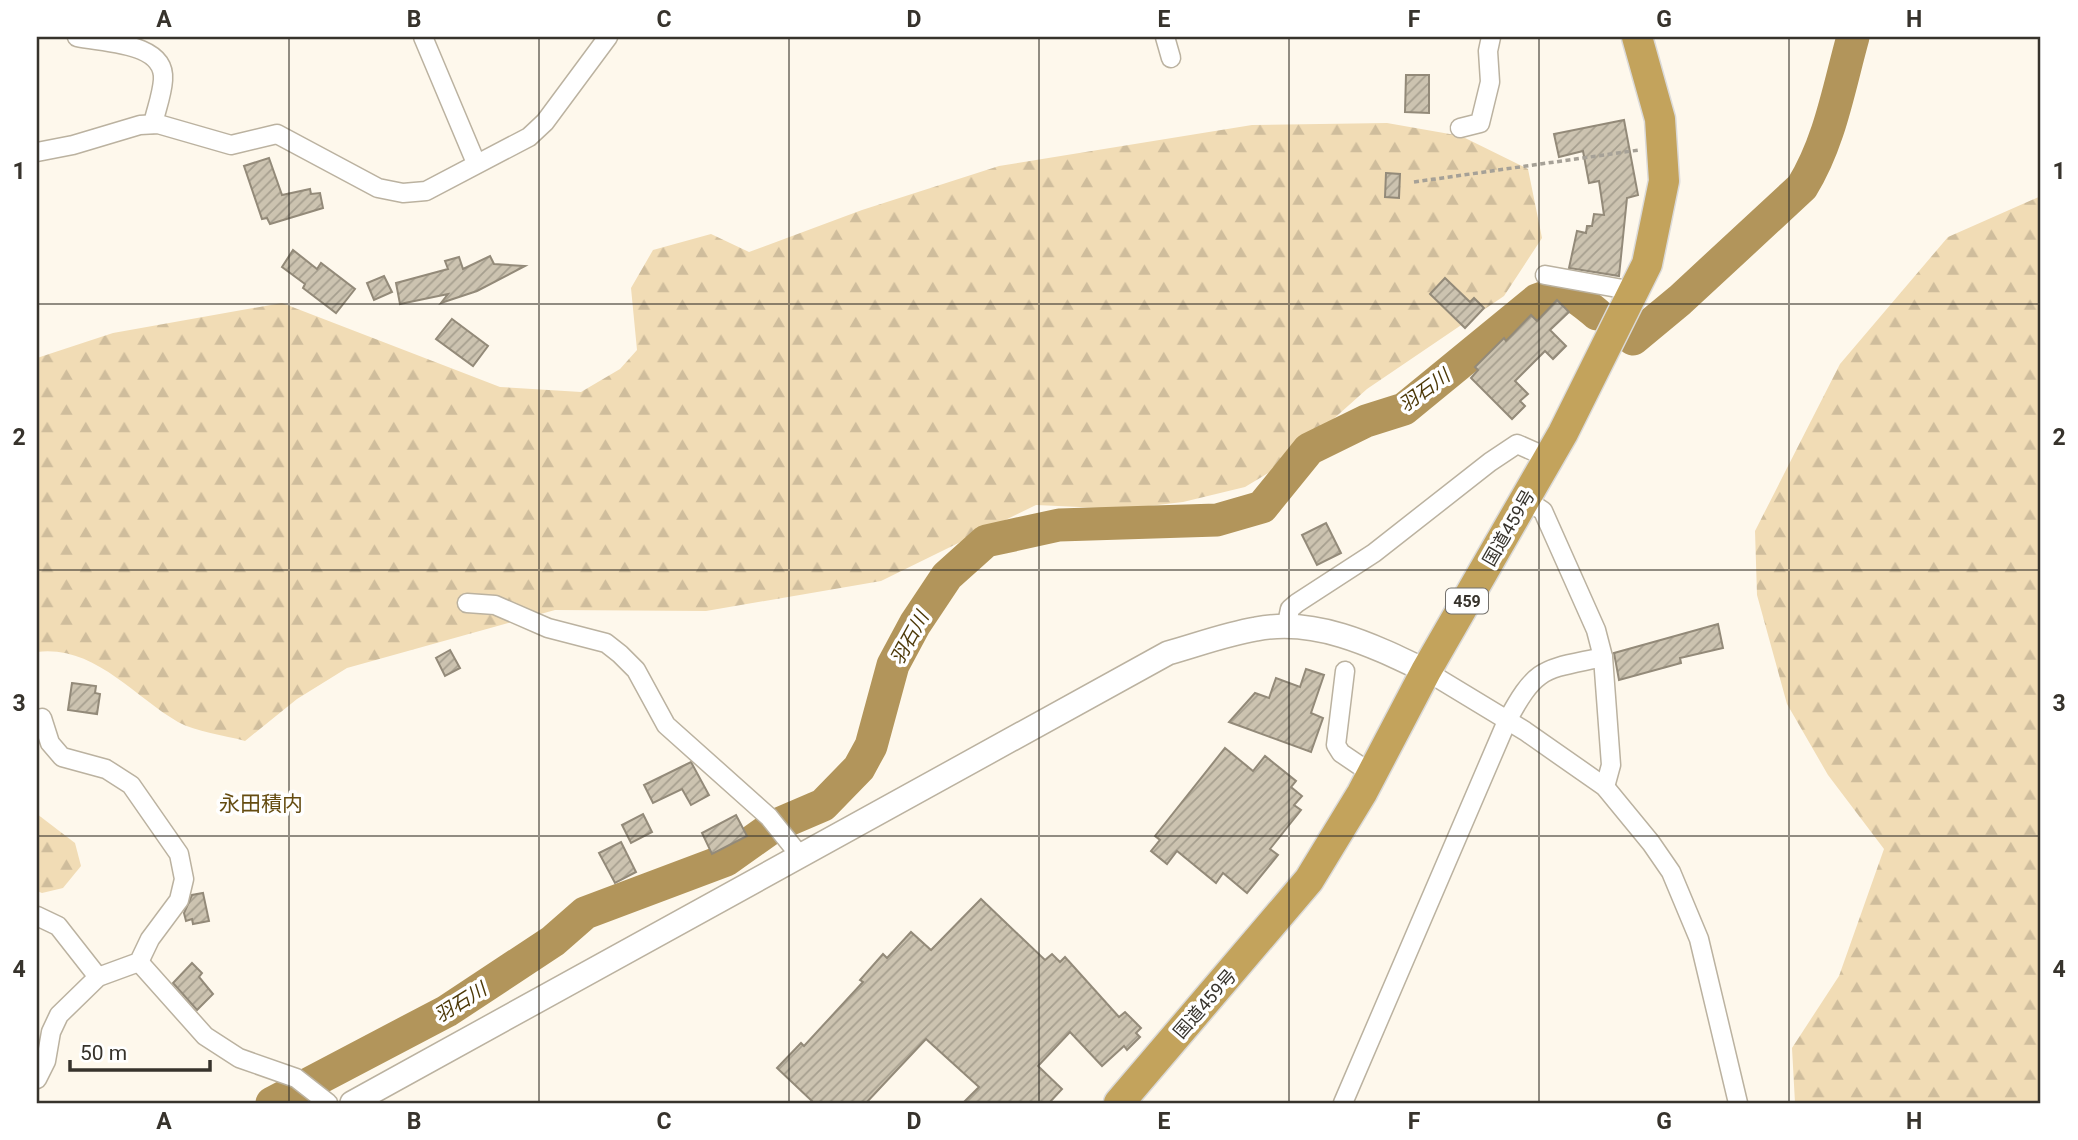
<svg xmlns="http://www.w3.org/2000/svg" width="2078" height="1140" font-family="Roboto,'Noto Sans JP',sans-serif">
	<style>
		.forest { fill: url(#forest-firs) }
		.lines { fill: none; stroke-linecap: round; stroke-linejoin: round }
		.river { stroke: #b2955b; stroke-width: 33 }
		.building { fill: url(#building-hatch); stroke: #938a79; stroke-width: 2 }
		.minor-casing { stroke: #bbb2a0; stroke-width: 21 }
		.tertiary-casing { stroke: #bbb2a0; stroke-width: 26 }
		.trunk-casing { stroke: #dbdad9; stroke-width: 33 }
		.path { stroke: #a6a197; stroke-width: 3.5; stroke-dasharray: 5 3.5; stroke-linecap: butt }
		.minor { stroke: #fff; stroke-width: 18 }
		.tertiary { stroke: #fff; stroke-width: 23 }
		.trunk { stroke: #c3a35c; stroke-width: 30 }
		.grid { fill: none; stroke: #37332c; stroke-width: 2; stroke-opacity: 0.55 }
		.labels { text-anchor: middle; stroke-width: 7; stroke-linejoin: round; paint-order: stroke }
		.shield { fill: #fff; stroke: #73706b; stroke-width: 2 }
		.shield-label { font-size: 16px; font-weight: bold; fill: #37332c }
		.street-label { font-size: 18px; fill: #37332c; stroke: #fff }
		.water-label { font-size: 19px; font-style: italic; fill: #4d3908; stroke: #fff }
		.quarter-label { font-size: 21px; fill: #654c11; stroke: #fff }
		.neatline { fill: none; stroke: #37332c; stroke-width: 2.5 }
		.grid-label { font-size: 23px; text-anchor: middle; font-weight: bold; fill: #37332c }
	</style>
	<defs>
		<pattern id="forest-firs" width="22" height="20" patternUnits="userSpaceOnUse" patternTransform="scale(1.75)"><rect width="22" height="20" fill="#f1dcb5"/><path d="M5 1l3.5 6h-7zM16 11l3.5 6h-7z" fill="#cfbd9c"/></pattern>
		<pattern id="building-hatch" width="6" height="6" patternUnits="userSpaceOnUse" patternTransform="scale(1.75)"><rect width="6" height="6" fill="#ccc3b0"/><path d="M-1 1l2-2M0 6l6-6M5 7l2-2" fill="none" stroke="#a69f8f"/></pattern>
	</defs>
	<rect width="100%" height="100%" fill="#fef8ec"/>
	<g class="forest">
		<path d="M1387 123 1461 136 1528 169 1542 238 1504 296 1367 389 1283 464 1245 487 1183 502 1123 509 1036 505 881 581 706 611 555 610 347 668 297 699 245 741C224 735 196 732 178 722 133 696 94 645 37 652V358L113 333 282 303 500 387 581 392 620 369 637 350 631 288 653 250 711 234 749 252 862 210 999 166 1252 125Z"/>
		<path d="M2041 196V1103H1795L1792 1048 1839 976 1884 849 1828 775 1787 704 1757 595 1755 531 1840 364 1948 237Z"/>
		<path d="M37 814 75 843 81 866 63 888 42 893 37 891Z"/>
	</g>
	<g class="lines">
		<g class="river">
			<path d="M1633 339 1680 300 1802 187C1830 142 1839 87 1853 37"/>
			<path d="M272 1103 447 1011 553 941 585 913 726 860 774 826 823 805 859 768 871 746 893 665 915 624 947 576 986 541 1059 525 1217 520 1262 507 1309 449 1366 421 1404 409 1537 300C1568 287 1573 294 1597 314"/>
		</g>
	</g>
	<g class="building">
		<path d="M1406 75H1429V113L1405 112Z"/>
		<path d="M1624 120 1638 195 1627 198 1619 276 1569 268 1577 231 1586 233 1587 226H1592L1594 214 1604 215 1599 181 1589 183 1583 151 1559 157 1554 134Z"/>
		<path d="M269 158 282 195 310 189 311 194 320 193 323 208 270 224 267 218 262 219 244 166Z"/>
		<path d="M1386 173 1400 174 1399 198 1385 197Z"/>
		<path d="M293 250 317 269 321 263 355 289 336 313 303 288 305 284 282 267Z"/>
		<path d="M490 256 494 264 525 266 477 291 441 303 448 294 400 304 396 283 448 269 445 261 459 257 463 269Z"/>
		<path d="M384 276 392 292 374 300 367 283Z"/>
		<path d="M1445 278 1470 302 1474 298 1484 308 1465 328 1430 294Z"/>
		<path d="M1557 300 1569 312 1550 330 1566 346 1553 359 1545 351 1515 381 1528 394 1520 401 1525 406 1512 419 1471 378 1478 370 1475 367 1504 338 1506 341 1531 315 1537 321Z"/>
		<path d="M452 319 488 346 473 366 436 339Z"/>
		<path d="M1326 523 1341 553 1317 565 1302 535Z"/>
		<path d="M1718 624 1723 648 1680 658 1681 663 1619 680 1614 653Z"/>
		<path d="M450 650 460 668 445 676 436 658Z"/>
		<path d="M1306 669 1324 675 1311 713 1323 718 1311 752 1229 722 1255 693 1269 698 1276 678 1300 687Z"/>
		<path d="M72 683 96 686 95 693 100 694 97 714 68 710Z"/>
		<path d="M1225 748 1253 771 1265 756 1296 781 1291 787 1302 796 1294 805 1301 810 1270 849 1278 855 1247 893 1223 873 1216 883 1177 851 1167 864 1151 851 1160 840 1155 836Z"/>
		<path d="M691 762 709 795 691 805 682 789 653 803 644 785Z"/>
		<path d="M643 814 652 832 631 843 622 825Z"/>
		<path d="M736 815 747 836 712 854 702 833Z"/>
		<path d="M621 842 636 872 615 883 599 853Z"/>
		<path d="M203 893 209 921 193 924 192 919 186 921 184 913 192 895Z"/>
		<path d="M981 899 1045 960 1052 954 1060 962 1065 957 1119 1017 1125 1012 1141 1028 1136 1033 1140 1037 1127 1050 1124 1046 1102 1066 1070 1032 1038 1066 1062 1089 1049 1103H963L979 1087 926 1039 866 1103H814L777 1068 801 1043 804 1046 863 982 860 980 883 954 887 958 911 932 931 950Z"/>
		<path d="M192 963 202 973 199 977 213 994 197 1010 173 983Z"/>
	</g>
	<g class="lines">
		<defs>
			<g id="minor">
				<path d="M77 37C103 43 166 42 163 80 162 95 156 110 153 124"/>
				<path d="M423 37 476 163"/>
				<path d="M1165 37 1171 58"/>
				<path d="M1460 128 1480 123 1490 82 1488 51 1491 37"/>
				<path d="M37 152 73 145 140 125 158 124 231 145 277 134 378 188 403 193 426 191 529 137 545 122 608 37"/>
				<path d="M1545 275 1634 291"/>
				<path d="M1525 499 1543 511 1596 630 1603 657 1611 765 1605 787"/>
				<path d="M467 603 495 605 548 628 606 643 620 654 636 670 666 725 769 817 801 857"/>
				<path d="M1286 628 1290 609 1297 603 1374 553 1490 462 1517 444 1549 458"/>
				<path d="M1345 671 1336 745 1341 753 1372 774"/>
				<path d="M1426 671 1525 731 1605 787 1651 843 1671 872 1699 939 1738 1103"/>
				<path d="M37 916 58 926 98 977"/>
				<path d="M139 962 205 1036 239 1058 296 1078 328 1103"/>
				<path d="M37 1079 46 1061 51 1032 59 1015 98 977 139 962 150 939 179 900 184 879 179 854 131 785 106 769 62 757 50 743 42 718"/>
				<path d="M1343 1103 1507 721C1537 665 1544 670 1603 657"/>
			</g>
			<path id="tertiary" d="M352 1103 1168 653C1197 645 1226 634 1256 629 1316 617 1374 646 1426 671"/>
			<path id="trunk" d="M1119 1103 1309 880 1362 793 1426 671 1563 433 1647 264 1664 181 1660 119 1637 37"/>
		</defs>
		<use href="#minor" class="minor-casing"/>
		<use href="#tertiary" class="tertiary-casing"/>
		<use href="#trunk" class="trunk-casing"/>
		<path class="path" d="M1414 182 1639 150"/>
		<use href="#minor" class="minor"/>
		<use href="#tertiary" class="tertiary"/>
		<use href="#trunk" class="trunk"/>
	</g>
	<path class="grid" d="M289 37V1103M539 37V1103M789 37V1103M1039 37V1103M1289 37V1103M1539 37V1103M1789 37V1103M37 304H2041M37 570H2041M37 836H2041"/>
	<g class="labels">
		<rect class="shield" x="1446" y="588.5" width="42" height="25" rx="5"/>
		<g class="shield-label">
			<text x="1467" y="607">459</text>
		</g>
		<g class="street-label">
			<text transform="translate(1509 528) rotate(-60)" y="6">国道459号</text>
			<text transform="translate(1205 1004) rotate(-49)" y="6">国道459号</text>
		</g>
		<g class="water-label">
			<text transform="translate(1424 390) rotate(-36)" y="7">羽石川</text>
			<text transform="translate(909 638) rotate(-61)" y="7">羽石川</text>
			<text transform="translate(460 1002) rotate(-32)" y="7">羽石川</text>
		</g>
		<g class="quarter-label">
			<text x="261" y="811">永田積内</text>
		</g>
	</g>
	<rect width="2078" height="1140" fill="none" stroke="#ffffff" stroke-width="77"/>
	<path d="M70 1060v10h140v-10" fill="none" stroke="#37332c" stroke-width="3.5"/>
	<text x="80" y="1060" font-size="21" fill="#37332c" stroke="#ffffff" stroke-width="5" paint-order="stroke">50 m</text>
	<rect x="38" y="38" width="2001" height="1064" class="neatline"/>
	<g class="grid-label">
		<text x="164" y="27">A</text>
		<text x="414" y="27">B</text>
		<text x="664" y="27">C</text>
		<text x="914" y="27">D</text>
		<text x="1164" y="27">E</text>
		<text x="1414" y="27">F</text>
		<text x="1664" y="27">G</text>
		<text x="1914" y="27">H</text>
		<text x="19" y="179">1</text>
		<text x="2059" y="179">1</text>
		<text x="19" y="445">2</text>
		<text x="2059" y="445">2</text>
		<text x="19" y="711">3</text>
		<text x="2059" y="711">3</text>
		<text x="19" y="977">4</text>
		<text x="2059" y="977">4</text>
		<text x="164" y="1129">A</text>
		<text x="414" y="1129">B</text>
		<text x="664" y="1129">C</text>
		<text x="914" y="1129">D</text>
		<text x="1164" y="1129">E</text>
		<text x="1414" y="1129">F</text>
		<text x="1664" y="1129">G</text>
		<text x="1914" y="1129">H</text>
	</g>
</svg>
